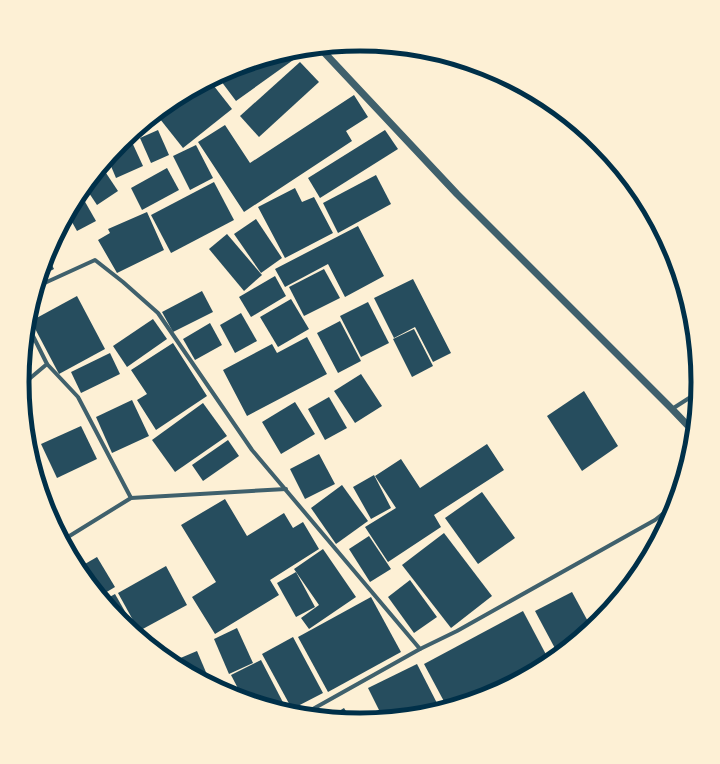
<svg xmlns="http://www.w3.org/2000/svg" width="720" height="764" font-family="'Alegreya Sans',sans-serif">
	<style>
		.building { fill: #264d5e }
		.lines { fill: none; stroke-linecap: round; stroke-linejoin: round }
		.minor { stroke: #3f606c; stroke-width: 4 }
		.tertiary { stroke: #3f606c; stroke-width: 7 }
		.rim { fill: none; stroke: #003049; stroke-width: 5 }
	</style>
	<rect width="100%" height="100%" fill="#fdf0d5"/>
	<g class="building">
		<path d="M291 51 296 58 236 101 218 77 231 70Z"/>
		<path d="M300 62 319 82 259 137 240 116Z"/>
		<path d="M210 81 232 109 183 148 156 114 172 101Z"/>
		<path d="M354 95 368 117 346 131 352 141 244 212 198 142 225 125 250 163Z"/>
		<path d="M154 116 156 122 140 127Z"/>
		<path d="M158 130 169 155 151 163 140 138Z"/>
		<path d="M385 130 398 149 320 198 308 178Z"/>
		<path d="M131 140 143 166 116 178 108 159 119 145Z"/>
		<path d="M196 145 213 178 190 190 173 156Z"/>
		<path d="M102 167 118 191 97 205 85 187Z"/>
		<path d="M167 168 179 190 142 210 131 188Z"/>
		<path d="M376 175 391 204 338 233 323 203Z"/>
		<path d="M214 182 234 220 171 253 151 215Z"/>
		<path d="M295 188 302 202 314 197 333 233 285 258 258 207Z"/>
		<path d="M80 193 96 221 77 231 68 215 79 194Z"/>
		<path d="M147 212 164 250 117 273 98 240 110 233 108 229Z"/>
		<path d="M256 219 282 258 261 273 234 234Z"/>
		<path d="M358 226 384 276 345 297 328 264 285 287 275 269Z"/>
		<path d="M227 234 262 275 244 291 209 249Z"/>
		<path d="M47 255 54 269 41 276 46 260Z"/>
		<path d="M324 269 340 298 304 316 289 287Z"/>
		<path d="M275 276 286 296 251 317 239 297Z"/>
		<path d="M413 279 451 353 433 362 415 327 394 338 374 298Z"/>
		<path d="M202 291 213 312 173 332 162 312Z"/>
		<path d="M77 296 105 349 59 374 31 321Z"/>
		<path d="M291 299 309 329 278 347 260 317Z"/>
		<path d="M368 302 389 343 361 357 340 316Z"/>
		<path d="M241 313 257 341 235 353 220 325Z"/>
		<path d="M153 319 167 339 127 367 113 346Z"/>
		<path d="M340 321 361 361 338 373 317 333Z"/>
		<path d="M210 323 222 345 195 360 183 339Z"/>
		<path d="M414 329 433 366 412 377 393 339Z"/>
		<path d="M307 337 327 374 247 416 223 370 272 344 277 353Z"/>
		<path d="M173 343 207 396 156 430 137 400 147 394 131 370Z"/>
		<path d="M110 353 120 374 81 393 71 372Z"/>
		<path d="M361 374 382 406 355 423 334 391Z"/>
		<path d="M584 391 618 446 582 471 547 416Z"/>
		<path d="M329 397 347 428 325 440 308 409Z"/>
		<path d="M132 400 149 436 112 453 96 417Z"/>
		<path d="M295 402 315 434 281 454 262 422Z"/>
		<path d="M203 403 227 436 175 472 152 440Z"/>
		<path d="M81 426 97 459 57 478 41 444Z"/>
		<path d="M228 440 239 456 203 481 192 465Z"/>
		<path d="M487 444 504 470 434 515 441 527 388 562 365 527 396 508 375 476 401 459 420 488Z"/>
		<path d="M319 454 335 484 305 499 290 469Z"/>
		<path d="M374 475 391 508 371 519 353 487Z"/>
		<path d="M342 485 368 521 336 544 311 508Z"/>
		<path d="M482 492 515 538 478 564 445 518Z"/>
		<path d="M225 499 247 536 284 513 293 528 303 522 319 549 270 580 279 595 215 634 192 597 216 582 181 525Z"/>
		<path d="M444 533 492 596 451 628 402 565Z"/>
		<path d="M369 536 391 569 370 582 349 549Z"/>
		<path d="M323 549 356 597 309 629 301 618 319 605 294 569Z"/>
		<path d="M97 557 115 587 100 596 78 568Z"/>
		<path d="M166 566 187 605 139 631 118 593Z"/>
		<path d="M296 572 315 607 296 617 277 583Z"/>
		<path d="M410 580 437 617 414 633 388 597Z"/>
		<path d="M572 592 591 627 558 654 535 611Z"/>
		<path d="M115 594 135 629 133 631 121 621 104 600Z"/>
		<path d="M371 597 401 652 328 692 298 637Z"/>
		<path d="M523 611 550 662 489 694 447 707 424 664Z"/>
		<path d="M237 628 253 663 229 674 214 639Z"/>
		<path d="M293 637 323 693 292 709 262 654Z"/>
		<path d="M197 651 208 677 203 679 171 662Z"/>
		<path d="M261 660 288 712 243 698 231 675Z"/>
		<path d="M417 664 440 709 426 714 383 718 368 688Z"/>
		<path d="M344 708 351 719 329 717Z"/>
	</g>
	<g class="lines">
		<g class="minor">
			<path d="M38 286 95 260 123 282 158 313 252 450 420 649"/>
			<path d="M47 364 78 397 131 498 286 489"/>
			<path d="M22 385 47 364 28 326"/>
			<path d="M672 409 697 393"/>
			<path d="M63 540 131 498"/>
			<path d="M304 714 420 649 457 631 655 520 674 505"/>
		</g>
		<path class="tertiary" d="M320 48 457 194 672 409 693 431"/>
	</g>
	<path d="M0 0H720V764H0ZM29 382a331 331 0 1 1 662 0a331 331 0 1 1-662 0Z" fill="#fdf0d5" fill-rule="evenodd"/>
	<path class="rim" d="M29 382a331 331 0 1 1 662 0a331 331 0 1 1-662 0Z"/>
</svg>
